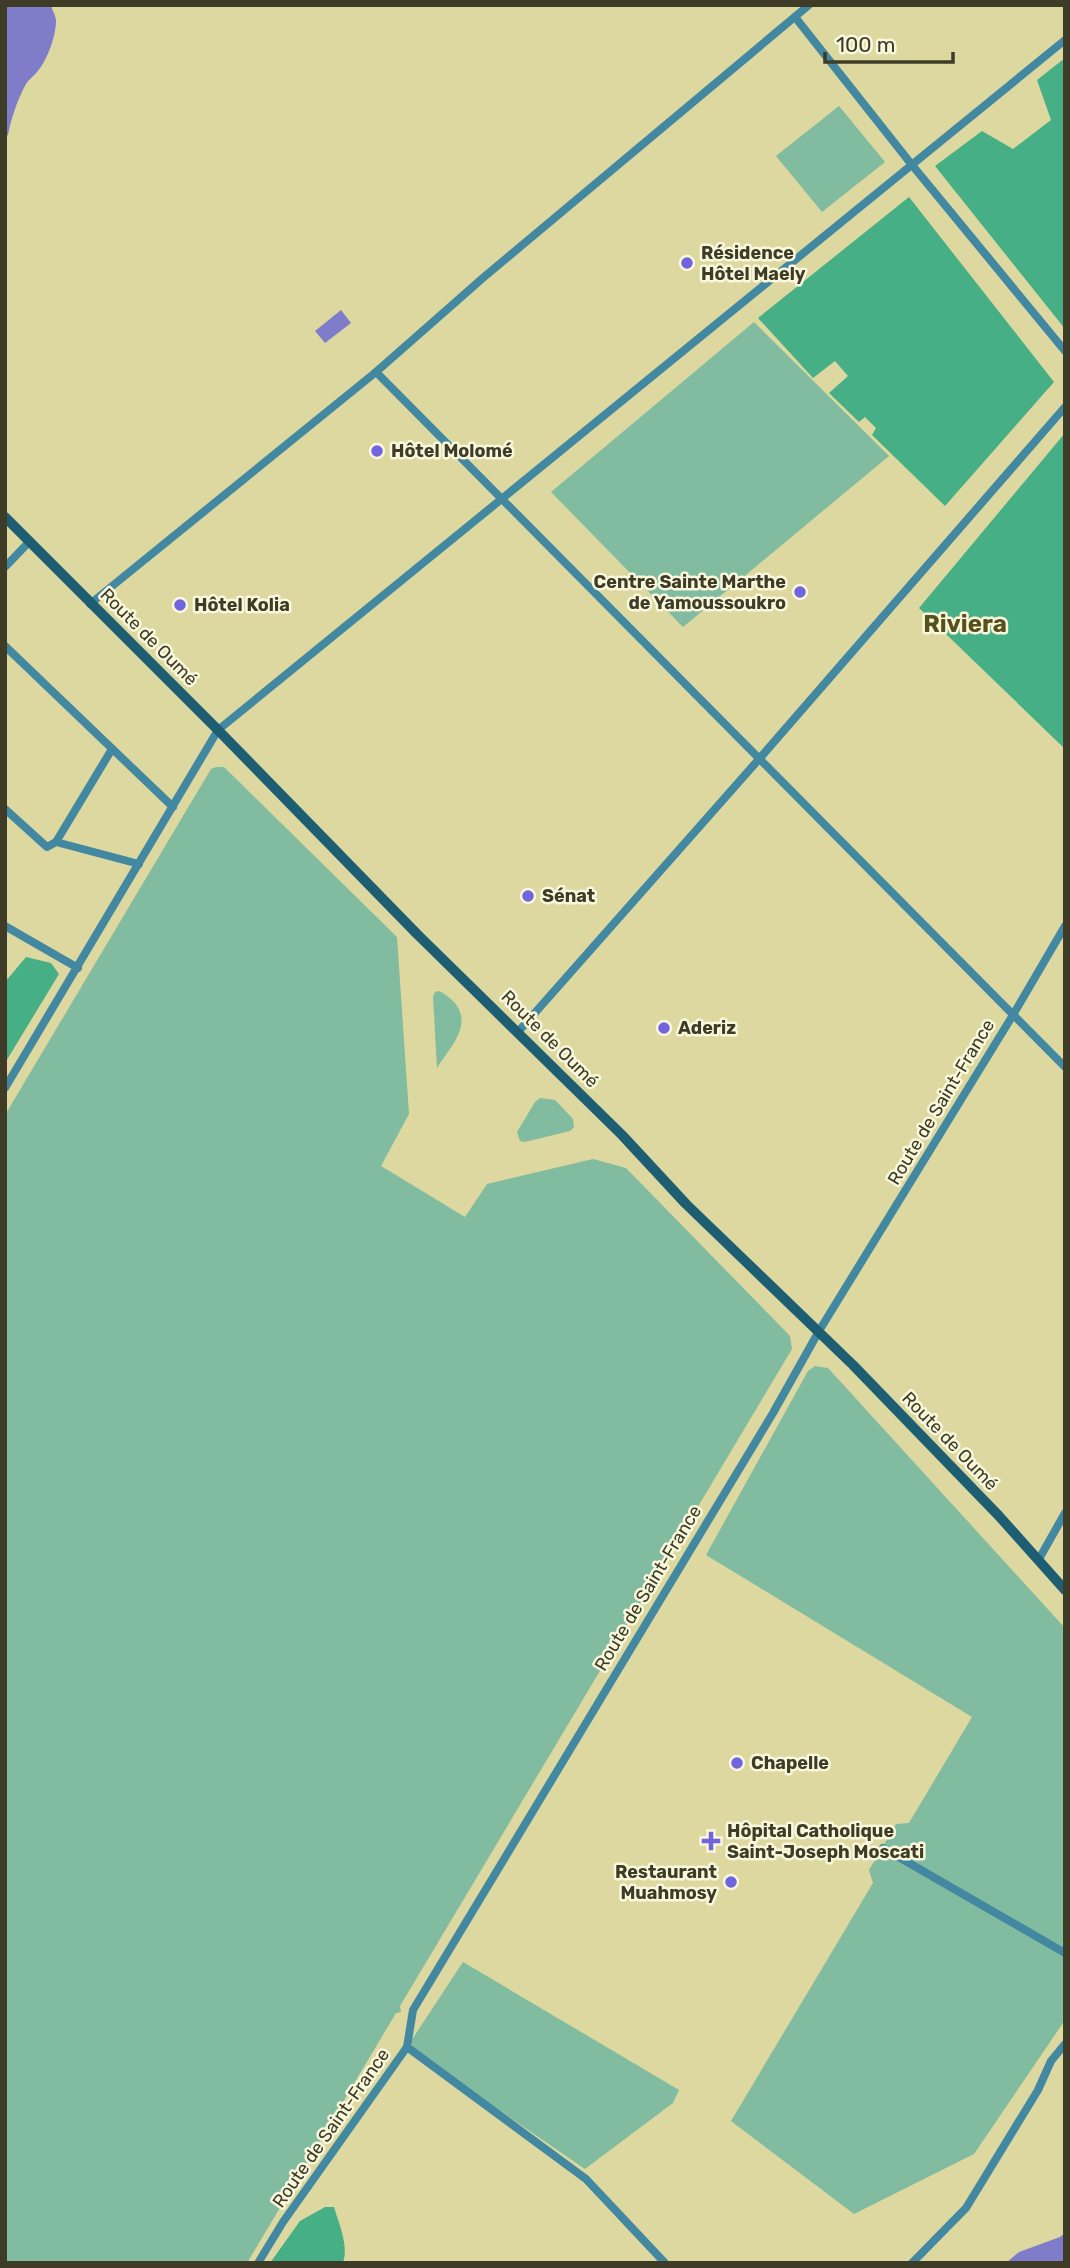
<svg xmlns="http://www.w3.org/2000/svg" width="1070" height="2268" font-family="Rubik,sans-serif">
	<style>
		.green { fill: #81bba0 }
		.forest { fill: #47af86 }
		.water { fill: #7f7dca }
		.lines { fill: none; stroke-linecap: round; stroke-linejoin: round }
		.street { stroke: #4388a1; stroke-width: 8 }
		.secondary { stroke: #1e5e73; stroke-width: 10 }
		.poi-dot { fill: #7164df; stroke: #f9f7dc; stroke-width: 2.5 }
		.labels { text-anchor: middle; stroke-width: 5; stroke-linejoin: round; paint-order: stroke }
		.poi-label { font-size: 18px; font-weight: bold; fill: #3e3c26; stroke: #f9f7dc; text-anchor: start }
		.street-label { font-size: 18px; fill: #3e3c26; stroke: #f9f7dc }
		.district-label { font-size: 24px; font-weight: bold; fill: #55501c; stroke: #f9f7dc }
	</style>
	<rect width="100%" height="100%" fill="#dcd8a0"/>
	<g class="green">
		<path d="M839 106 885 162 822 212 776 156Z"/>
		<path d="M754 322 889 456 683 627 551 492Z"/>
		<path d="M216 767H224L397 937 409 1114 381 1166 465 1217 487 1184 593 1159 626 1168 790 1336 792 1349 400 2006 401 2012 396 2013 247 2263H5V1115L211 769Z"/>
		<path d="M439 991C444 993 447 996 452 1000 475 1023 451 1046 437 1068L433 997 435 992Z"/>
		<path d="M540 1098 555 1100 573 1119 574 1127 570 1131 525 1142 520 1141 517 1132 535 1102Z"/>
		<path d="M815 1366 828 1368 1065 1628V2020L974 2154 854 2214 731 2121 873 1883 869 1870 896 1824 909 1823 972 1717 706 1555 808 1371Z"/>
		<path d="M463 1962 679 2090 673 2103 585 2169 414 2052 411 2041Z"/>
	</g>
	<g class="forest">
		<path d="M1065 58V329L935 166 982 131 1013 149 1051 120 1037 80Z"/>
		<path d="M909 197 1054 382 945 506 872 435 876 428 865 417 859 422 829 393 848 376 835 361 813 378 758 318Z"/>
		<path d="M1065 433V749L919 608Z"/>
		<path d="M26 957 51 963 59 974 5 1063V982Z"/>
		<path d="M325 2207H334C339 2224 349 2246 343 2263H270L300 2221Z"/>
	</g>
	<g class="water">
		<path d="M5 5H51C52 10 56 16 56 21 56 36 47 61 37 72 33 77 29 79 26 84 18 98 11 119 8 135L5 137Z"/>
		<path d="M341 310 351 323 325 343 315 331Z"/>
		<path d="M1065 2233V2263H1006L1019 2252 1060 2237Z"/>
	</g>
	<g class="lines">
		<g class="street">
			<path d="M795 17 912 165 1065 351"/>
			<path d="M376 372 1065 1067"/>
			<path d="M5 567 30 541"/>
			<path d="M90 604 376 372 484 277 809 5"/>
			<path d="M5 646 173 807"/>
			<path d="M5 809 47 847 56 842 112 749"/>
			<path d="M56 842 139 864"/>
			<path d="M5 926 78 968"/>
			<path d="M518 1032 760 758 1065 407"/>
			<path d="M5 1088 218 730 1065 40"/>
			<path d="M1039 1559 1065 1513"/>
			<path d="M883 1848 1065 1953"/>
			<path d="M407 2047 586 2179 665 2263"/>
			<path d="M258 2263 283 2222 407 2047 413 2010 773 1413 819 1331 1013 1015 1065 926"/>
			<path d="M912 2263 966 2208 1038 2090 1051 2061 1065 2044"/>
		</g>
		<path class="secondary" d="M5 517 218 730 417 934 622 1135 686 1204 853 1365 999 1516 1065 1590"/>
	</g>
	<g class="poi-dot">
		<circle cx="687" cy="263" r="7"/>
		<circle cx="377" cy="451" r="7"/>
		<circle cx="800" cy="592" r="7"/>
		<circle cx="180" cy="605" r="7"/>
		<circle cx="528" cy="896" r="7"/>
		<circle cx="664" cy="1028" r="7"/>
		<circle cx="737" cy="1763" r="7"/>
		<path d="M707.5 1830.5h7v7h7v7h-7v7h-7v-7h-7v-7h7z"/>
		<circle cx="731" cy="1882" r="7"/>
	</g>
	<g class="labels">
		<g class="poi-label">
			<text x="701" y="259">Résidence<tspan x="701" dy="21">Hôtel Maely</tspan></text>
			<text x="391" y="457">Hôtel Molomé</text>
			<text x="786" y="588" text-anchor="end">Centre Sainte Marthe<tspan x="786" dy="21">de Yamoussoukro</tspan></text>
			<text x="194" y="611">Hôtel Kolia</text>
			<text x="542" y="902">Sénat</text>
			<text x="678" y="1034">Aderiz</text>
			<text x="751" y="1769">Chapelle</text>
			<text x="727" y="1837">Hôpital Catholique<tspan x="727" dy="21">Saint-Joseph Moscati</tspan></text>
			<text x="717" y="1878" text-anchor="end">Restaurant<tspan x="717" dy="21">Muahmosy</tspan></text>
		</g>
		<g class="street-label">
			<text transform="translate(149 637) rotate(45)" y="6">Route de Oumé</text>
			<text transform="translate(550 1039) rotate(45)" y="6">Route de Oumé</text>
			<text transform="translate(941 1102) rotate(-59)" y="6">Route de Saint-France</text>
			<text transform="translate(950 1441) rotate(46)" y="6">Route de Oumé</text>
			<text transform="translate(648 1588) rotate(-59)" y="6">Route de Saint-France</text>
			<text transform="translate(331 2128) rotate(-55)" y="6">Route de Saint-France</text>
		</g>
		<g class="district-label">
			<text x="965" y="632">Riviera</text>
		</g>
	</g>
	<rect width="1070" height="2268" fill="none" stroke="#3e3c26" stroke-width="14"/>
	<path d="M825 52v10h128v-10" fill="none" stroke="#3e3c26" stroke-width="3.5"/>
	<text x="836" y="52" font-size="21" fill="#3e3c26" stroke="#f9f7dc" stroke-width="5" paint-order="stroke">100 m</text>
</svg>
